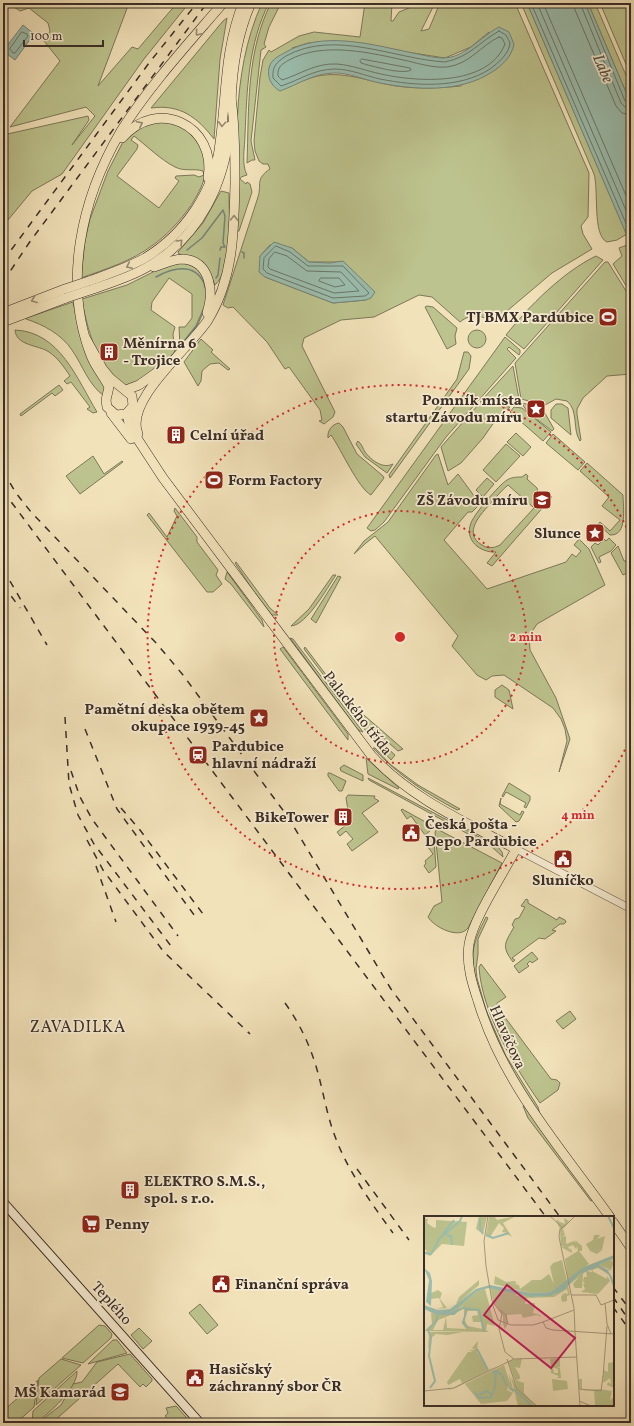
<svg xmlns="http://www.w3.org/2000/svg" width="634" height="1426" font-family="Vollkorn,serif">
	<style>
		.green { fill: #bdc38e; stroke: #7c785a; fill-rule: evenodd }
		.water { fill: #9bbeae; stroke: #758478 }
		.lines { fill: none; stroke-linecap: round; stroke-linejoin: round }
		.shore { stroke: #6b766a; stroke-width: 1 }
		.stream { stroke: #758478; stroke-width: 1.5 }
		.tertiary-casing { stroke: #695b4c; stroke-width: 8 }
		.secondary-casing { stroke: #3b2e27; stroke-width: 10 }
		.primary-casing { stroke: #3b2e27; stroke-width: 10 }
		.tertiary { stroke: #f7ecd2; stroke-width: 7 }
		.secondary { stroke: #f7ecd2; stroke-width: 8 }
		.primary { stroke: #f2e2ba; stroke-width: 9 }
		.rail { stroke: #3b2e27; stroke-width: 1.5; stroke-dasharray: 7 7; stroke-linecap: butt }
		.primary-bridge-casing { stroke: #3b2e27; stroke-width: 10; stroke-linecap: butt }
		.primary-bridge { stroke: #f2e2ba; stroke-width: 9 }
		.oneway { stroke: #968870 }
		.ring { fill: none; stroke: #d62828; stroke-width: 2; stroke-dasharray: 2 4 }
		.labels { text-anchor: middle; stroke-width: 3.5; stroke-linejoin: round; paint-order: stroke }
		.poi-label { font-size: 15px; font-weight: bold; fill: #3b2e27; stroke: #f7ecd2; text-anchor: start }
		.street-label { font-size: 15px; fill: #3b2e27; stroke: #f7ecd2 }
		.water-label { font-size: 16px; font-style: italic; fill: #535249; stroke: #f7ecd2 }
		.neighbourhood-label { font-size: 16px; letter-spacing: 1px; fill: #3b2e27; stroke: #f7ecd2 }
		.inset-river { fill: none; stroke: #9bbeae; stroke-width: 2 }
		.inset-road { fill: none; stroke: #a99a7f; stroke-width: 1 }
		.view { fill: #c2185b; fill-opacity: 0.15; stroke: #c2185b; stroke-width: 2 }
		.inset-edge { fill: none; stroke: #3b2e27; stroke-width: 2 }
		.centre { fill: #d62828; stroke: #f7ecd2; stroke-width: 2 }
		.ring-label { font-size: 12px; text-anchor: middle; font-weight: bold; fill: #d62828; stroke: #f7ecd2; stroke-width: 3.5; stroke-linejoin: round; paint-order: stroke }
	</style>
	<rect width="100%" height="100%" fill="#f2e2ba"/>
	<filter id="stains"><feTurbulence type="fractalNoise" baseFrequency=".005" numOctaves="4"/><feColorMatrix values="0 0 0 0 .2 0 0 0 0 .09 0 0 0 0 .02 0 0 0 .5 -.17"/></filter>
	<radialGradient id="worn" r=".72"><stop offset=".6" stop-color="#630" stop-opacity="0"/><stop offset="1" stop-color="#630" stop-opacity=".3"/></radialGradient>
	<g class="green">
		<path d="M8 3H129L98 86 132 47 138 49 177 3H189L144 59 62 174 32 191 3 226V135L88 116 89 120 72 145 95 116 86 107 10 127 60 61 44 41 50 31 48 23 29 8 20 11Z"/>
		<path d="M262 3H269C248 44 247 90 245 135 245 147 241 164 247 175L241 177 240 179 246 184 247 182 250 184 252 192 239 231 237 232C238 154 229 76 262 3Z"/>
		<path d="M271 3H281L269 27 264 44 266 47 261 50 251 141 255 160H252L247 163C249 109 246 52 271 3Z"/>
		<path d="M365 3H392L391 21H393L399 12 409 8 407 3H397H435L421 31 429 29 440 3H515L589 173 588 217 581 226 583 234 592 249 552 273 494 322C481 316 473 312 460 322L432 297 419 295 374 317 341 320 304 338 302 346 335 412 333 417 324 424 319 421 322 420 320 410 289 367 285 369 267 342 233 307 228 308 223 305 258 197C262 184 255 179 270 169L268 164H263L259 161 255 151 254 141 260 77 263 60 269 50 271 52 299 36 314 32 360 37ZM489 32 461 86C440 88 418 89 396 86 365 81 336 67 305 80L292 48 308 43 335 41 445 58 471 47ZM270 245 292 248 309 262H340L366 300 333 303 265 277 260 256Z"/>
		<path d="M521 3H527L627 234 617 240 607 242C592 235 599 190 594 174Z"/>
		<path d="M588 3H595L631 87V104Z"/>
		<path d="M600 3H631V76Z"/>
		<path d="M227 18 220 59 214 139C197 117 180 104 151 108L223 21Z"/>
		<path d="M151 122C158 123 168 121 175 124 185 127 193 135 198 143 200 146 203 150 204 154 216 183 176 229 153 245 132 261 106 269 81 278L85 241 90 219 108 171 126 136ZM134 136C147 146 161 160 175 167 185 172 194 168 203 171L204 175 199 177 194 175 176 176 175 178 179 181 159 208 117 176 137 149 138 145 131 140Z"/>
		<path d="M221 191 229 193C229 216 233 269 215 285 208 266 199 259 179 254L178 252 203 223Z"/>
		<path d="M630 244 631 245V294L613 264 622 256 619 248Z"/>
		<path d="M596 256 603 260 524 349 506 335C529 306 563 272 596 256Z"/>
		<path d="M605 262H608L631 299V374L607 376 583 398 577 409V414L581 440 580 441C572 429 579 411 567 401L556 399 545 405 521 399 515 363Z"/>
		<path d="M177 263C186 263 194 265 200 271 218 290 198 334 180 346L179 327H185L192 318V294L169 278 152 302 151 310 175 327 173 334 175 353 144 379 126 387C121 382 114 378 109 373 95 357 85 320 82 299L127 285 159 269Z"/>
		<path d="M73 302 79 331 107 387 104 396C88 384 83 366 72 350 61 334 44 325 26 319V318Z"/>
		<path d="M427 306 433 307 457 328 455 336 456 344 447 349 425 307Z"/>
		<path d="M15 330C60 332 77 379 97 412L93 413 87 409 90 407 71 382 67 384 64 381 70 376C64 367 58 358 49 352 39 345 16 346 15 330Z"/>
		<circle cx="477" cy="339" r="9"/>
		<path d="M505 337 520 350V353L519 355 509 347 507 349 516 358 446 437 384 522 375 530 371 531 367 528Z"/>
		<path d="M201 339 213 350 211 352 230 369 228 370 219 363 210 364 202 371 201 381 198 386 184 362Z"/>
		<path d="M464 352H468L471 356 469 369 390 478 389 475 457 379Z"/>
		<path d="M513 366 519 399 512 404 480 402Z"/>
		<path d="M59 385 63 390 55 396 52 393 21 416 20 414Z"/>
		<path d="M522 403 542 408 554 429 552 431C543 423 526 414 522 403Z"/>
		<path d="M479 404 510 407 502 416 497 418 483 438 461 463 448 471 441 447Z"/>
		<path d="M556 404H562L568 408 571 435 551 418V410Z"/>
		<path d="M514 407 522 408 551 432 543 441 510 412Z"/>
		<path d="M339 423 343 427 357 454 383 476 384 478 371 495C358 488 341 449 331 435L328 438C327 431 332 424 339 423Z"/>
		<path d="M516 433 531 447 523 456 507 442Z"/>
		<path d="M553 434 585 462 578 470 546 443Z"/>
		<path d="M358 441C362 444 363 449 365 452 372 461 383 469 393 464L387 473 365 457 356 444Z"/>
		<path d="M506 444 520 456 496 482 483 470Z"/>
		<path d="M438 454 448 485 458 474 480 504 472 512H468L444 540 487 589 566 562 572 554 576 557 581 551 574 545 579 539 589 549 605 585 537 624 529 636 530 650 556 698 570 739 559 772 567 741 565 729 561 719 553 708 504 675 492 676 486 680 477 675 452 646 458 636 375 536 366 543 354 554 364 541 388 522 436 455Z"/>
		<path d="M93 456 104 474 122 461 123 462 80 494 66 476Z"/>
		<path d="M587 463 623 495C623 507 628 536 610 535L598 524 600 522 610 531 620 520 602 506 609 497 580 471Z"/>
		<path d="M526 474 528 476 527 479 537 488 540 501 548 493 552 497 492 566 487 563 496 552C480 553 464 540 471 523 474 514 499 485 507 480 512 477 517 477 522 477ZM508 485 534 508 500 545C494 548 488 549 482 545 462 533 481 514 491 503 496 497 502 490 508 485Z"/>
		<path d="M487 478 494 484 483 497 476 490Z"/>
		<path d="M175 508 197 537V542L218 570 216 575 222 584 213 592H207L147 515 149 513 167 537 177 516 174 511Z"/>
		<path d="M609 538 616 545 611 551 599 557 601 562 599 563 591 547 595 543 598 545 604 539 606 541Z"/>
		<path d="M618 546 624 561H626L629 572 623 575 611 553Z"/>
		<path d="M236 562 270 608 278 615H271L266 610 235 563Z"/>
		<path d="M227 572 262 620 264 627 231 584 225 579Z"/>
		<path d="M333 575H336C327 588 307 625 291 626L309 609Z"/>
		<path d="M338 576 341 577 316 623 311 619Z"/>
		<path d="M290 638 293 639 363 732 358 730Z"/>
		<path d="M283 647 348 734V740L280 649Z"/>
		<path d="M305 647 342 696 403 749 398 751 373 729 366 731 304 649Z"/>
		<path d="M502 685 509 690 513 709 495 697V690Z"/>
		<path d="M370 737H375L395 755 391 760Z"/>
		<path d="M373 748H375L391 765 418 785 460 809 457 810C425 793 398 775 373 748Z"/>
		<path d="M366 758 399 788 398 789 368 774Z"/>
		<path d="M344 765 363 775V781L341 771 340 768Z"/>
		<path d="M328 773H330L346 781 342 791H339L328 776Z"/>
		<path d="M368 778 498 847 502 852 503 857 492 847 369 780Z"/>
		<path d="M509 783 530 796V800L526 808 524 807 526 803 506 792 503 797 502 796Z"/>
		<path d="M348 795 375 796 374 798 379 801 362 813 378 832 352 851 347 844 353 839 346 831 340 836 337 832 350 822 346 798Z"/>
		<path d="M501 798 500 804 520 815 522 811 524 812 519 821 516 822 499 806Z"/>
		<path d="M402 809 431 825V830L425 835 411 816 407 819 401 810Z"/>
		<path d="M437 829 502 863 468 928C459 940 434 927 428 917L434 906 442 902 435 832Z"/>
		<path d="M430 835 434 840 436 867 429 873 424 866 426 863 425 861 433 854 425 843 428 840 426 836Z"/>
		<path d="M526 899 528 900V903L557 920 559 917 565 920 566 922 564 924H560L552 930 556 931 545 939 539 938 512 958 515 960 513 962C501 946 505 943 514 927L512 925 515 919 519 918 525 907 521 906Z"/>
		<path d="M486 917 488 918 478 939V954L476 969 477 978 486 1010 506 1056 538 1107 540 1114C515 1078 499 1047 484 1004 478 988 472 971 473 954 474 940 480 929 486 917Z"/>
		<path d="M532 952 538 959 532 963 530 961 527 964 529 966 519 973 514 966Z"/>
		<path d="M481 964 506 997 497 1003 498 1008 551 1079 557 1080 560 1083 558 1090 540 1103C514 1066 482 1013 479 967Z"/>
		<path d="M570 1011 576 1019 563 1029 556 1021Z"/>
		<path d="M523 1106H524L593 1200 591 1201 528 1118Z"/>
		<path d="M200 1304 218 1325 207 1334 189 1313Z"/>
		<path d="M99 1325 105 1326 112 1334 111 1338 83 1363 62 1358Z"/>
		<path d="M139 1328 152 1341 143 1349 131 1335Z"/>
		<path d="M113 1340H117L127 1353 88 1364Z"/>
		<path d="M130 1354 152 1379V1381L146 1387 143 1384 140 1387 118 1364 52 1423H38L61 1405 73 1384 82 1382 97 1362Z"/>
		<path d="M61 1359 81 1365 36 1405 39 1378Z"/>
		<path d="M77 1371C78 1388 49 1413 36 1423H32L33 1411Z"/>
		<path d="M38 1380 34 1407 16 1423H3V1411Z"/>
		<path d="M176 1406 186 1417 185 1423H172L165 1416 168 1413 166 1408Z"/>
	</g>
	<g class="water">
		<path d="M527 3H588L631 104V245Z"/>
		<path d="M23 25 34 34 15 60 3 51Z"/>
		<path d="M499 27 509 32 514 44C512 56 502 66 492 72 460 93 416 90 380 83 365 80 349 73 335 73 314 73 299 84 280 91 271 86 267 77 269 68 271 59 279 56 286 52 322 31 370 44 408 52 420 54 432 58 444 58 466 57 481 36 499 27Z"/>
		<path d="M274 242 292 248 309 262 330 263 343 261 375 292 371 298 366 300 333 303 265 277 259 272 260 256Z"/>
	</g>
	<g class="lines">
		<g class="shore">
			<path d="M531 3 631 235"/>
			<path d="M537 3 631 222"/>
			<path d="M543 3 631 207"/>
			<path d="M574 3 575 10 616 106 622 113 631 115"/>
			<path d="M580 3 621 103 625 107 631 109"/>
			<path d="M585 3 625 101 631 104"/>
			<path d="M499 31 506 35 510 43C509 54 498 63 490 69 459 89 415 86 380 79 366 76 350 69 335 69 314 69 300 80 281 86L273 78C272 66 277 62 286 56 335 29 394 59 445 62 470 57 479 42 499 31Z"/>
			<path d="M22 32 27 34 28 36 15 53H13L10 49Z"/>
			<path d="M499 37 502 38 505 44C488 87 417 82 381 74 367 71 351 65 337 64 315 63 301 74 282 80L278 76C277 67 282 64 289 60 324 41 371 53 408 61 420 64 434 68 447 67 470 64 480 46 499 37Z"/>
			<path d="M362 59 410 68 411 70C403 75 371 66 361 63L360 61Z"/>
			<path d="M276 246 290 252 308 266H343L369 293 365 296 333 298 267 273 263 269 264 258Z"/>
			<path d="M275 252 287 256 307 271 341 272 359 291 334 293 270 269 268 267 269 259Z"/>
			<path d="M321 278H339L345 285 335 287 319 281Z"/>
		</g>
		<g class="stream">
			<path d="M187 250 202 238 223 210 225 216 223 243 225 247H221L220 250"/>
			<path d="M242 252 244 253V258"/>
			<path d="M156 277C172 268 194 262 204 283"/>
			<path d="M216 278 218 275 220 258"/>
			<path d="M204 283 206 291"/>
			<path d="M181 345 196 326 204 308"/>
		</g>
		<defs>
			<path id="tertiary" d="M516 849 631 909"/>
			<path id="secondary" d="M3 1202 200 1423"/>
			<g id="primary">
				<path d="M231 103C232 68 237 35 251 3"/>
				<path d="M122 138C157 97 217 125 208 178"/>
				<path d="M154 267C163 264 173 259 183 259 211 261 214 293 207 313"/>
				<path d="M89 281C108 274 127 268 145 258 185 234 215 190 220 143 227 93 224 52 243 3"/>
				<path d="M90 290C110 283 131 277 149 266 200 236 225 183 230 126"/>
				<path d="M3 313 65 289"/>
				<path d="M3 322 66 298"/>
				<path d="M86 339 102 368 110 378 132 396 133 406 126 414 116 415 107 407 106 400 109 387C104 377 97 369 92 358 62 284 81 199 121 131 150 85 188 44 223 3"/>
				<path d="M126 390 139 385 163 368"/>
				<path d="M130 411 128 419 131 429 163 478 371 755C410 798 465 822 516 849 503 874 473 919 469 944 466 964 472 983 478 1001 503 1084 561 1148 610 1217"/>
				<path d="M111 413 131 439"/>
				<path d="M138 434C124 400 190 348 208 320 234 277 234 230 235 182 235 154 235 126 231 98"/>
				<path d="M613 1222 631 1248"/>
			</g>
		</defs>
		<use href="#tertiary" class="tertiary-casing"/>
		<use href="#secondary" class="secondary-casing"/>
		<use href="#primary" class="primary-casing"/>
		<use href="#tertiary" class="tertiary"/>
		<use href="#secondary" class="secondary"/>
		<use href="#primary" class="primary"/>
		<g class="rail">
			<path d="M3 261 149 63 197 3"/>
			<path d="M3 282 29 243 207 3"/>
			<path d="M3 471 16 493 31 512 157 644 183 675 288 817 391 989 560 1217"/>
			<path d="M3 491 546 1217"/>
			<path d="M3 569 47 645"/>
			<path d="M3 585 20 608"/>
			<path d="M65 717 69 784 78 815 94 844 171 946"/>
			<path d="M85 729 117 809 197 919"/>
			<path d="M71 771 80 797 92 819 178 936"/>
			<path d="M121 808 140 830 203 914"/>
			<path d="M87 840 103 870 163 951 250 1034"/>
			<path d="M96 866 116 922"/>
			<path d="M285 1003C298 1021 308 1041 315 1063 323 1088 326 1114 336 1139 349 1173 372 1204 393 1233"/>
			<path d="M357 1169 409 1240"/>
			<path d="M613 1287 631 1311"/>
			<path d="M613 1297 631 1323"/>
			<path d="M613 1307 631 1332"/>
		</g>
		<defs>
			<g id="primary-bridge">
				<path d="M65 289 89 281"/>
				<path d="M66 298 90 290"/>
			</g>
		</defs>
		<use href="#primary-bridge" class="primary-bridge-casing"/>
		<use href="#primary-bridge" class="primary-bridge"/>
	</g>
	<defs><path id="oneway-chevron" d="M-2-3.5L2.5 0L-2 3.5" fill="none" stroke-width="1.6" stroke-linecap="round" stroke-linejoin="round"/></defs>
	<g class="oneway">
		<use href="#oneway-chevron" transform="translate(198 33) rotate(130)"/>
		<use href="#oneway-chevron" transform="translate(140 124) rotate(-26)"/>
		<use href="#oneway-chevron" transform="translate(222 124) rotate(93)"/>
		<use href="#oneway-chevron" transform="translate(234 218) rotate(-89)"/>
		<use href="#oneway-chevron" transform="translate(180 242) rotate(-45)"/>
		<use href="#oneway-chevron" transform="translate(129 266) rotate(155)"/>
		<use href="#oneway-chevron" transform="translate(34 300) rotate(159)"/>
	</g>
	<g class="ring">
		<circle cx="400" cy="637" r="126"/>
		<path d="M630 739A252 252 0 1 1 630 535"/>
	</g>
	<defs>
		<symbol id="stadium-square" viewBox="-11 -11 22 22"><rect x="-9" y="-9" width="18" height="18" rx="4" fill="#8f2418" stroke="#f7ecd2"/><path d="M0-5a6.5 5 0 1 0 0 10a6.5 5 0 1 0 0-10ZM-3.5-1.8h7v3.6h-7Z" fill="#fff"/></symbol>
		<symbol id="building-square" viewBox="-11 -11 22 22"><rect x="-9" y="-9" width="18" height="18" rx="4" fill="#8f2418" stroke="#f7ecd2"/><path d="M-4-6H4V6H1V3H-1V6H-4ZM-2.5-4.3h1.7v1.8h-1.7ZM.8-4.3h1.7v1.8H.8ZM-2.5-1h1.7V.8h-1.7ZM.8-1h1.7V.8H.8Z" fill="#fff"/></symbol>
		<symbol id="sight-square" viewBox="-11 -11 22 22"><rect x="-9" y="-9" width="18" height="18" rx="4" fill="#8f2418" stroke="#f7ecd2"/><path d="M0-6L1.8-2.2L6-1.7L2.9 1.2L3.7 5.4L0 3.3L-3.7 5.4L-2.9 1.2L-6-1.7L-1.8-2.2Z" fill="#fff"/></symbol>
		<symbol id="school-square" viewBox="-11 -11 22 22"><rect x="-9" y="-9" width="18" height="18" rx="4" fill="#8f2418" stroke="#f7ecd2"/><path d="M0-5L7-2L0 1L-7-2ZM-4 1L0 2.5L4 1V4Q0 6-4 4Z" fill="#fff"/></symbol>
		<symbol id="station-square" viewBox="-11 -11 22 22"><rect x="-9" y="-9" width="18" height="18" rx="4" fill="#8f2418" stroke="#f7ecd2"/><path d="M-3-6H3Q5-6 5-4V2Q5 4 3 4L4.5 6H3L1.5 4h-3L-3 6H-4.5L-3 4Q-5 4-5 2V-4Q-5-6-3-6ZM-3.5-4v3h7v-3ZM-3.5 1v1.5H-2V1ZM2 1v1.5H3.5V1Z" fill="#fff"/></symbol>
		<symbol id="civic-square" viewBox="-11 -11 22 22"><rect x="-9" y="-9" width="18" height="18" rx="4" fill="#8f2418" stroke="#f7ecd2"/><path d="M-.6-6.5H3V-4.5H.6V-3L4-1V1h2V6H-6V1h2V-1L-.6-3ZM-1.2 2.5V6h2.4V2.5Z" fill="#fff"/></symbol>
		<symbol id="supermarket-square" viewBox="-11 -11 22 22"><rect x="-9" y="-9" width="18" height="18" rx="4" fill="#8f2418" stroke="#f7ecd2"/><path d="M-6-5.5h2.5l.6 2H6L4.5 2H-2.5L-4.4-4H-6ZM-1.5 3.2a1.3 1.3 0 1 0 .1 0ZM3 3.2a1.3 1.3 0 1 0 .1 0Z" fill="#fff"/></symbol>
	</defs>
	<g fill-rule="evenodd">
		<use href="#stadium-square" x="597" y="306" width="22" height="22"/>
		<use href="#building-square" x="98" y="341" width="22" height="22"/>
		<use href="#sight-square" x="525" y="398" width="22" height="22"/>
		<use href="#building-square" x="165" y="424" width="22" height="22"/>
		<use href="#stadium-square" x="203" y="469" width="22" height="22"/>
		<use href="#school-square" x="531" y="489" width="22" height="22"/>
		<use href="#sight-square" x="584" y="522" width="22" height="22"/>
		<use href="#sight-square" x="248" y="707" width="22" height="22"/>
		<use href="#station-square" x="187" y="744" width="22" height="22"/>
		<use href="#building-square" x="332" y="806" width="22" height="22"/>
		<use href="#civic-square" x="400" y="822" width="22" height="22"/>
		<use href="#civic-square" x="552" y="848" width="22" height="22"/>
		<use href="#building-square" x="119" y="1179" width="22" height="22"/>
		<use href="#supermarket-square" x="80" y="1213" width="22" height="22"/>
		<use href="#civic-square" x="210" y="1273" width="22" height="22"/>
		<use href="#civic-square" x="184" y="1367" width="22" height="22"/>
		<use href="#school-square" x="109" y="1381" width="22" height="22"/>
	</g>
	<g class="labels">
		<g class="poi-label">
			<text x="594" y="322" text-anchor="end">TJ BMX Pardubice</text>
			<text x="123" y="348">Měnírna 6<tspan x="123" dy="17">- Trojice</tspan></text>
			<text x="522" y="405" text-anchor="end">Pomník místa<tspan x="522" dy="17">startu Závodu míru</tspan></text>
			<text x="190" y="440">Celní úřad</text>
			<text x="228" y="485">Form Factory</text>
			<text x="528" y="505" text-anchor="end">ZŠ Závodu míru</text>
			<text x="581" y="538" text-anchor="end">Slunce</text>
			<text x="245" y="714" text-anchor="end">Pamětní deska obětem<tspan x="245" dy="17">okupace 1939-45</tspan></text>
			<text x="212" y="751">Pardubice<tspan x="212" dy="17">hlavní nádraží</tspan></text>
			<text x="329" y="822" text-anchor="end">BikeTower</text>
			<text x="425" y="829">Česká pošta -<tspan x="425" dy="17">Depo Pardubice</tspan></text>
			<text x="563" y="885" text-anchor="middle">Sluníčko</text>
			<text x="144" y="1186">ELEKTRO S.M.S.,<tspan x="144" dy="17">spol. s r.o.</tspan></text>
			<text x="105" y="1229">Penny</text>
			<text x="235" y="1289">Finanční správa</text>
			<text x="209" y="1374">Hasičský<tspan x="209" dy="17">záchranný sbor ČR</tspan></text>
			<text x="106" y="1397" text-anchor="end">MŠ Kamarád</text>
		</g>
		<g class="street-label">
			<text transform="translate(358 713) rotate(52)" y="5">Palackého třída</text>
			<text transform="translate(508 1037) rotate(66)" y="5">Hlaváčova</text>
			<text transform="translate(112 1303) rotate(48)" y="5">Teplého</text>
		</g>
		<g class="water-label">
			<text transform="translate(604 68) rotate(67)" y="6">Labe</text>
		</g>
		<g class="neighbourhood-label">
			<text x="78" y="1032">ZAVADILKA</text>
		</g>
	</g>
	<g transform="translate(424 1216)">
		<rect width="190" height="190" fill="#f2e2ba"/>
		<path d="M55 0H63L59 18 52 13ZM65 0H70L73 4 92 0 79 7 88 21 83 18 74 21 84 17 78 16 80 12 75 7 66 21 69 23 62 19ZM0 2 4 3 3 7 10 12 12 11V4L43 6 40 30 18 28 6 40 0 37 3 35 0 32ZM140 2 145 5 139 13 141 19 138 21 142 20V28L150 25 152 27 151 24 158 30V35H155L165 48 144 64 141 43 154 35 153 30 152 33 149 29 144 31 146 34 147 32 148 37 137 31 141 30H137L136 13 132 5 135 3 134 5 141 8ZM170 19H176L173 23 181 20 178 34 173 38 166 35 162 28 169 24ZM190 42 187 45 190 46 187 54 175 49ZM138 44 143 65 127 76 107 77 66 67 70 68 71 60 82 66 91 65 93 68 86 67 95 69 96 73 108 64H117L125 58 130 68 126 51 129 47ZM174 51 182 57 174 52 170 53 168 55 183 63V60L185 63 186 65 174 78 157 76 161 73 159 68H161L159 65 160 61H163L162 55 159 58 158 72H151L149 68 156 60 145 69 156 58 162 55 168 56 167 53ZM55 64V69L34 87 24 92 12 93 19 91 15 82 6 83 7 77 14 74 18 77 16 83 23 92 32 88 35 81ZM144 70 146 79 143 80V85L138 86 137 81 139 77V80L140 77 144 78 143 73 130 81 103 82 101 88 111 87 109 97 116 99 117 101 113 99 99 102 97 98 83 99V110L80 113V109L77 110 79 109V100L69 85 66 72 94 78 92 79 94 80 95 78 111 81 130 79ZM61 73 71 110 63 108 62 114 65 116 0 115 8 108 7 97 30 99 40 89 31 95 24 97 34 92 52 76ZM40 93V102L43 95H53L54 99 48 100 49 106H58L59 113 43 110 40 102 38 107 42 113 23 112 22 101ZM22 101 19 114H9L14 104ZM5 116H38L24 119 12 118 7 122 4 134ZM54 125 53 136 64 154 74 150 33 171 28 173 25 174V171L27 173 38 167 36 163 24 169 23 166 44 136H49L45 134H51L48 132ZM98 142 96 152 91 151 96 160V163L92 164 100 167V177L112 190H94L87 161 94 173 84 145ZM136 142V151H133L136 152 137 162H133L135 160 127 157V153L129 152 130 157H134V153L127 151 126 143ZM190 146V172L183 169 184 166 187 168 186 162 179 167 180 154 184 156V147ZM80 149 86 167 85 157 90 177 85 173V170L83 174 89 177 83 185 57 188 41 168ZM128 163 143 165 144 173 129 175ZM155 163H158V174L176 173 188 175 186 184 190 181 189 190 171 189 170 175 156 174H158L155 172Z" fill="#bdc38e" fill-rule="evenodd"/>
		<path d="M190 39V42L175 49 184 54 187 53 184 55 188 61 190 69V73L185 59 174 51 156 58 140 74 127 80 108 81 64 72 52 76 34 92 24 97 41 90 30 99H13L0 93V89L14 94 26 93 52 73 66 69 107 77 127 76 160 51ZM0 52 6 57 8 65 7 90 2 86 5 64Z" fill="#9bbeae"/>
		<path class="inset-river" d="M184 0 190 12M56 3V13L59 18M18 19 30 4M22 19 27 20 28 29M62 19 69 22 85 17M0 37 7 38 16 22 36 5 38 0M39 92 55 94 60 116M43 93 39 107 45 112M53 133 64 154M68 157 72 155 78 159 83 170M6 172 11 165 5 140 7 122 4 114 13 104V99M85 172 92 175 108 190M50 175 55 182 67 181 71 171 72 155M54 179 63 175 68 179"/>
		<path class="inset-road" d="M64 0 60 25 62 50 68 85 78 98 75 113 81 136 90 143M126 0 139 12M142 9 136 13 135 21 150 92 151 116M140 11 151 0M147 79H172L177 89 190 84M68 87 74 104 87 109M181 87 183 108 187 118M76 94 82 99 84 108M119 106 150 94M87 109H109L119 106 122 112 129 114 190 118M151 116 156 190M83 143 93 173 113 190M179 161 183 110M155 173 177 175M0 175 30 172 90 143 153 141M177 175 179 160M155 185 167 190"/>
		<path class="view" d="M83 69 151 122 127 152 60 99Z"/>
		<rect width="190" height="190" class="inset-edge"/>
	</g>
	<circle cx="400" cy="637" r="6" class="centre"/>
	<g class="ring-label">
		<text x="526" y="641">2 min</text>
		<text x="578" y="819">4 min</text>
	</g>
	<rect width="634" height="1426" fill="none" stroke="#f2e2ba" stroke-width="16"/>
	<rect x="4" y="4" width="626" height="1418" fill="none" stroke="#3b2e27" stroke-width="2"/>
	<rect x="8" y="8" width="618" height="1410" fill="none" stroke="#3b2e27"/>
	<path d="M24 40v6h79v-6" fill="none" stroke="#3b2e27" stroke-width="2"/>
	<text x="30" y="40" font-size="12" fill="#3b2e27" stroke="#f7ecd2" stroke-width="3" paint-order="stroke">100 m</text>
	<rect width="100%" height="100%" filter="url(#stains)"/>
	<rect width="100%" height="100%" fill="url(#worn)"/>
</svg>
